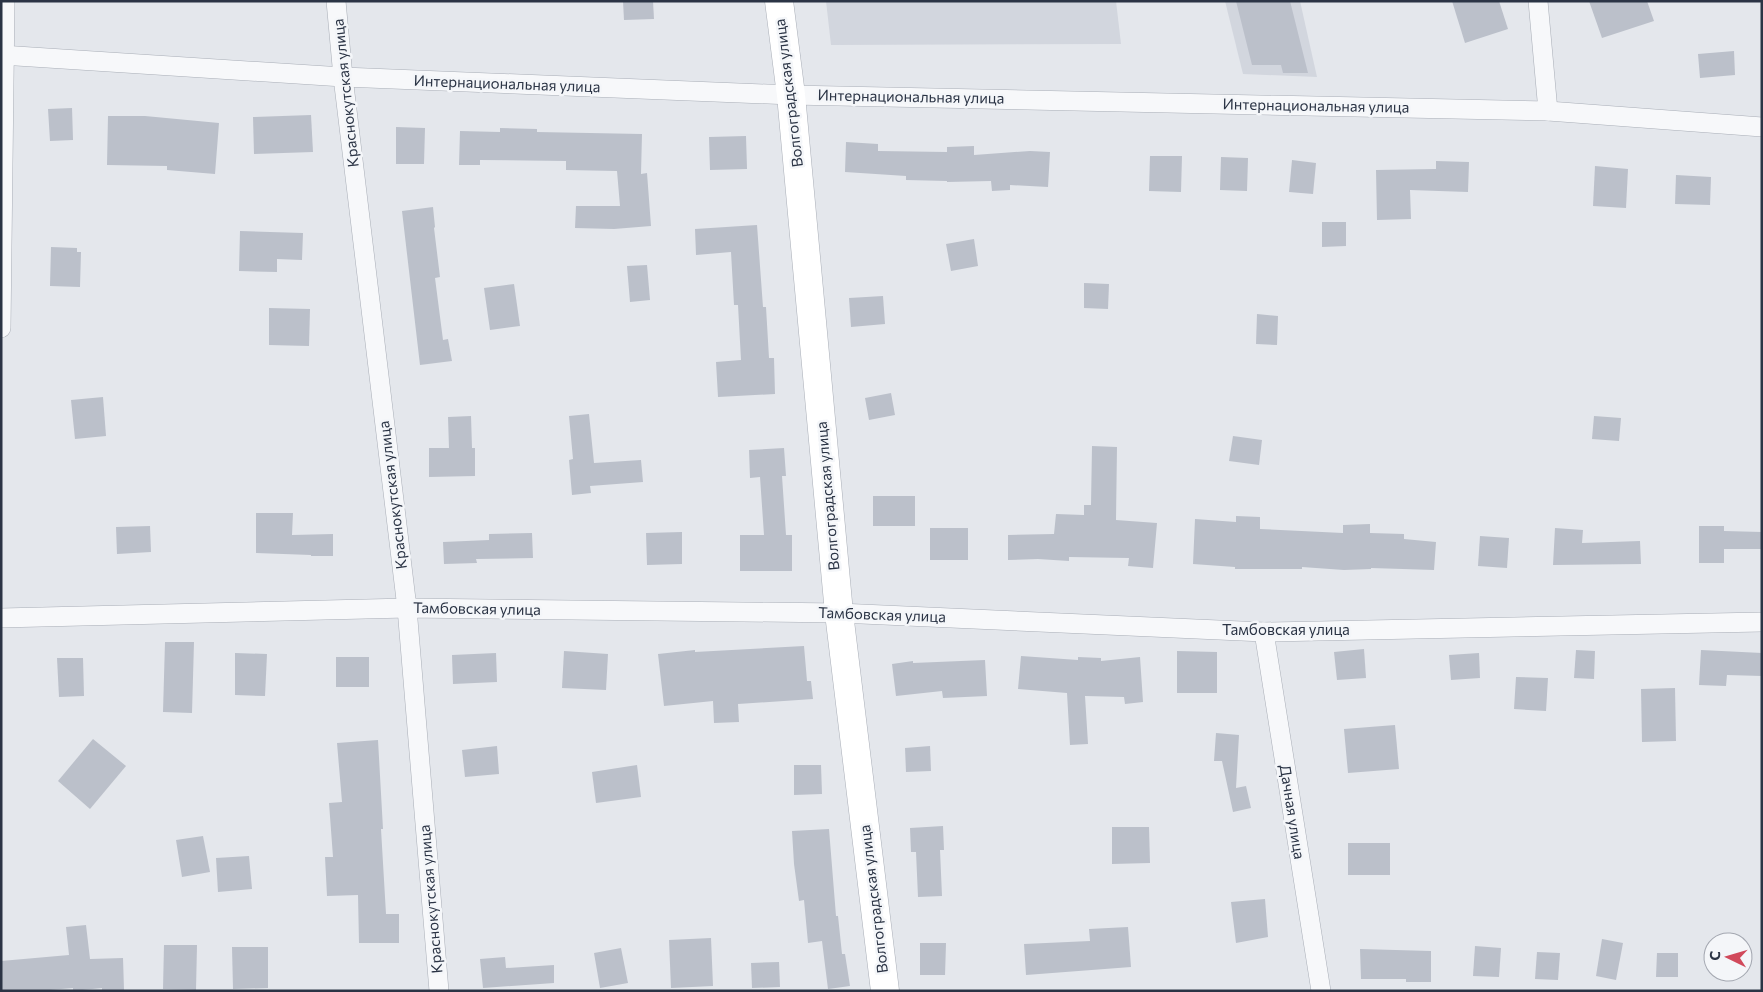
<svg xmlns="http://www.w3.org/2000/svg" width="1763" height="992" font-family="Commissioner,sans-serif">
	<style>
		.built { fill: #d2d6de }
		.building { fill: #bbc0ca }
		.lines { fill: none; stroke-linecap: round; stroke-linejoin: round }
		.street-casing { stroke: #a9aeb7; stroke-width: 20 }
		.secondary-casing { stroke: #a9aeb7; stroke-width: 29 }
		.street { stroke: #f7f8fa; stroke-width: 19 }
		.secondary { stroke: #fff; stroke-width: 28 }
		.labels { text-anchor: middle; stroke-width: 5; stroke-linejoin: round; paint-order: stroke }
		.street-label { font-size: 15px; fill: #2b3445; stroke: #f4f6f9 }
	</style>
	<rect width="100%" height="100%" fill="#e4e7ec"/>
	<g class="built">
		<path d="M826 1H1116L1121 44 831 45Z"/>
		<path d="M1225 1H1300L1317 77 1243 74Z"/>
	</g>
	<g class="building">
		<path d="M623 1H653L654 19 624 20Z"/>
		<path d="M1236 1H1290L1308 73H1283L1281 65H1252Z"/>
		<path d="M1452 1H1499L1508 29 1465 43Z"/>
		<path d="M1589 1H1647L1654 21 1602 38Z"/>
		<path d="M1734 51 1735 75 1700 78 1698 54Z"/>
		<path d="M72 108 73 140 50 141 48 109Z"/>
		<path d="M311 115 313 152 254 154 253 117Z"/>
		<path d="M108 116H145L219 123 215 174 167 170V166L107 165Z"/>
		<path d="M396 127 425 128 424 164H396Z"/>
		<path d="M500 128 537 129V132L642 134 641 174 647 173 651 226 614 229 575 228 576 206H620L617 171 566 170V161L480 160V165H459L460 131 500 132Z"/>
		<path d="M746 136 747 169 710 170 709 137Z"/>
		<path d="M846 142 878 144V151L947 152V147L974 146V155L1030 151 1050 152 1048 187 1010 185V190L992 191 991 181 947 182V181L906 180V176L845 172Z"/>
		<path d="M1150 156H1182L1181 192 1149 191Z"/>
		<path d="M1221 157 1248 158 1247 191 1220 190Z"/>
		<path d="M1292 160 1316 163 1313 194 1289 192Z"/>
		<path d="M1436 161 1469 162 1468 192 1410 190 1411 219 1377 220 1376 170 1436 169Z"/>
		<path d="M1595 166 1628 169 1626 208 1593 206Z"/>
		<path d="M1676 175 1711 177 1710 205 1675 204Z"/>
		<path d="M433 207 435 227 434 228 440 277 435 278 443 340 448 339 452 361 420 365 402 211Z"/>
		<path d="M1322 222H1346V246L1322 247Z"/>
		<path d="M757 225 763 307H766L769 358H774L775 394 718 397 716 362 741 360 738 305H734L731 252 696 255 695 229Z"/>
		<path d="M240 231 303 233 302 260 277 259V272L239 271Z"/>
		<path d="M974 239 978 266 951 271 946 244Z"/>
		<path d="M51 247 77 248V252H81L80 287 50 286Z"/>
		<path d="M647 265 650 300 630 302 627 266Z"/>
		<path d="M1084 283 1109 284 1108 309 1084 308Z"/>
		<path d="M514 284 520 326 490 330 484 288Z"/>
		<path d="M883 296 885 324 851 327 849 298Z"/>
		<path d="M269 308 310 309 309 346 269 345Z"/>
		<path d="M1257 314 1278 316 1277 345 1256 344Z"/>
		<path d="M891 393 895 415 869 420 865 398Z"/>
		<path d="M103 397 106 436 75 439 71 400Z"/>
		<path d="M589 414 594 463 641 460 643 482 590 486 591 493 572 495 569 460 573 459 569 416Z"/>
		<path d="M471 416 472 448H475V476L429 477V448H449L448 417Z"/>
		<path d="M1594 416 1621 418 1619 441 1592 439Z"/>
		<path d="M1233 436 1262 440 1259 465 1229 461Z"/>
		<path d="M1092 446 1117 447 1116 520 1157 523 1153 568 1128 566 1129 558 1069 557V561L1038 559 1008 560V535L1054 534 1056 514 1084 515V505H1091Z"/>
		<path d="M784 448 786 476H782L786 535H792V571H740V535H764L760 477 750 478 749 450Z"/>
		<rect x="873" y="496" width="42" height="30"/>
		<path d="M256 513H293L292 535 333 534V556H311V555L256 553Z"/>
		<path d="M1236 516 1260 517V529L1343 533V525L1370 524V533L1404 534V539L1436 542 1434 570 1371 568V569L1344 570 1302 567V569H1235V567L1193 564 1195 519 1236 522Z"/>
		<path d="M150 526 151 552 117 554 116 527Z"/>
		<path d="M1699 526H1724V531L1762 532 1761 549H1724V563H1699Z"/>
		<rect x="930" y="528" width="38" height="32"/>
		<path d="M1555 528 1583 530 1582 543 1640 541 1641 564 1553 565Z"/>
		<path d="M682 532V564L647 565 646 533Z"/>
		<path d="M532 533 533 558 476 559 477 563 444 564 443 542 489 540V534Z"/>
		<path d="M1480 536 1509 538 1507 568 1478 566Z"/>
		<path d="M165 642H194L192 713 163 712Z"/>
		<path d="M804 646 807 681H811L813 699 738 704 739 722 714 723 713 701 664 706 658 654 695 650V652Z"/>
		<path d="M1364 649 1366 678 1337 680 1334 652Z"/>
		<path d="M1576 650 1595 651 1594 679 1574 678Z"/>
		<path d="M1701 650 1762 653V676L1727 675 1726 686 1699 685Z"/>
		<path d="M564 651 608 654 606 690 562 688Z"/>
		<path d="M1177 651 1217 652V693H1177Z"/>
		<path d="M235 653 267 654 265 696 235 695Z"/>
		<path d="M496 653 497 682 453 684 452 655Z"/>
		<path d="M1479 653 1480 678 1451 680 1449 655Z"/>
		<path d="M1021 656 1078 660V657L1101 658V661L1140 657 1143 702 1125 704 1124 697 1085 696 1088 744 1070 745 1067 693 1018 689Z"/>
		<rect x="336" y="657" width="33" height="30"/>
		<path d="M57 658H83L84 696 59 697Z"/>
		<path d="M985 660 987 696 943 698 942 691 896 696 892 664 913 661V663Z"/>
		<path d="M1516 677 1548 678 1546 711 1514 709Z"/>
		<path d="M1675 688 1676 741 1642 742 1641 689Z"/>
		<path d="M1395 725 1399 769 1348 773 1344 729Z"/>
		<path d="M1216 733 1239 735 1236 788 1246 786 1251 808 1233 812 1222 761H1214Z"/>
		<path d="M93 739 126 766 90 809 58 781Z"/>
		<path d="M378 740 383 829H381L386 914H399V943H359L358 895 327 896 325 857H333L329 803 342 802 337 743Z"/>
		<path d="M497 746 499 774 465 777 462 750Z"/>
		<path d="M930 746 931 771 906 772 905 748Z"/>
		<path d="M637 765 641 797 596 803 592 772Z"/>
		<path d="M794 765H821L822 794 794 795Z"/>
		<path d="M943 826 944 850H940L942 896 918 897 916 852H911L910 828Z"/>
		<path d="M1112 827H1149L1150 863 1112 864Z"/>
		<path d="M829 829 836 916H838L842 954H845L850 986 828 989 822 941 808 943 804 900 799 901 794 864 792 831Z"/>
		<path d="M203 836 210 872 182 877 176 840Z"/>
		<rect x="1348" y="843" width="42" height="32"/>
		<path d="M249 856 252 889 218 892 216 858Z"/>
		<path d="M1265 899 1268 937 1236 943 1231 902Z"/>
		<path d="M86 925 90 959 123 958 124 990 102 991V988L73 991V988L38 991H1V961L69 955 66 927Z"/>
		<path d="M1128 927 1131 967 1026 975 1024 944 1090 941 1089 929Z"/>
		<path d="M711 938 713 986 671 988 669 940Z"/>
		<path d="M1602 939 1623 943 1616 980 1596 976Z"/>
		<path d="M920 943H946L945 975H920Z"/>
		<path d="M164 945H197L196 990 163 989Z"/>
		<path d="M1475 946 1501 948 1499 977 1473 976Z"/>
		<path d="M232 947H268V988L233 989Z"/>
		<path d="M621 948 628 983 600 988 594 953Z"/>
		<path d="M1360 949 1431 951V982H1406V979H1361Z"/>
		<path d="M1537 952 1560 953 1558 980 1535 979Z"/>
		<path d="M1657 953H1678V977H1656Z"/>
		<path d="M505 957 506 968 554 965V983L483 988 480 959Z"/>
		<path d="M779 962 780 987 752 988 751 963Z"/>
	</g>
	<g class="lines">
		<defs>
			<g id="street">
				<path d="M336 1 343 77 407 608 439 991"/>
				<path d="M1538 1 1548 111"/>
				<path d="M1 55 343 77 791 95 1548 111 1762 127"/>
				<path d="M1 328 5 1"/>
				<path d="M1 618 407 608 839 613 1264 632 1762 622"/>
				<path d="M1264 632 1321 991"/>
			</g>
			<path id="secondary" d="M779 1 791 95 839 613 885 991"/>
		</defs>
		<use href="#street" class="street-casing"/>
		<use href="#secondary" class="secondary-casing"/>
		<use href="#street" class="street"/>
		<use href="#secondary" class="secondary"/>
	</g>
	<g class="labels">
		<g class="street-label">
			<text transform="translate(507 84) rotate(2)" y="5">Интернациональная улица</text>
			<text transform="translate(346 93) rotate(-96)" y="5">Краснокутская улица</text>
			<text transform="translate(789 93) rotate(-97)" y="5">Волгоградская улица</text>
			<text transform="translate(911 97) rotate(1)" y="5">Интернациональная улица</text>
			<text transform="translate(1316 106) rotate(1)" y="5">Интернациональная улица</text>
			<text transform="translate(393 495) rotate(-97)" y="5">Краснокутская улица</text>
			<text transform="translate(828 496) rotate(-95)" y="5">Волгоградская улица</text>
			<text transform="translate(477 609) rotate(1)" y="5">Тамбовская улица</text>
			<text transform="translate(882 615) rotate(2)" y="5">Тамбовская улица</text>
			<text x="1286" y="635">Тамбовская улица</text>
			<text transform="translate(1292 812) rotate(81)" y="5">Дачная улица</text>
			<text transform="translate(431 899) rotate(-95)" y="5">Краснокутская улица</text>
			<text transform="translate(874 899) rotate(-97)" y="5">Волгоградская улица</text>
		</g>
	</g>
	<rect width="1763" height="992" fill="none" stroke="#2b3445" stroke-width="5"/>
	<g transform="translate(1728 957) rotate(275)"><circle r="24" fill="#f4f6f9" stroke="#a4a8b1"/>
	<path d="M0-4L9 19L0 12L-9 19Z" fill="#d1495b"/>
	<text y="-8" font-size="14" font-weight="bold" text-anchor="middle" fill="#2b3445">С</text>
	</g>
</svg>
